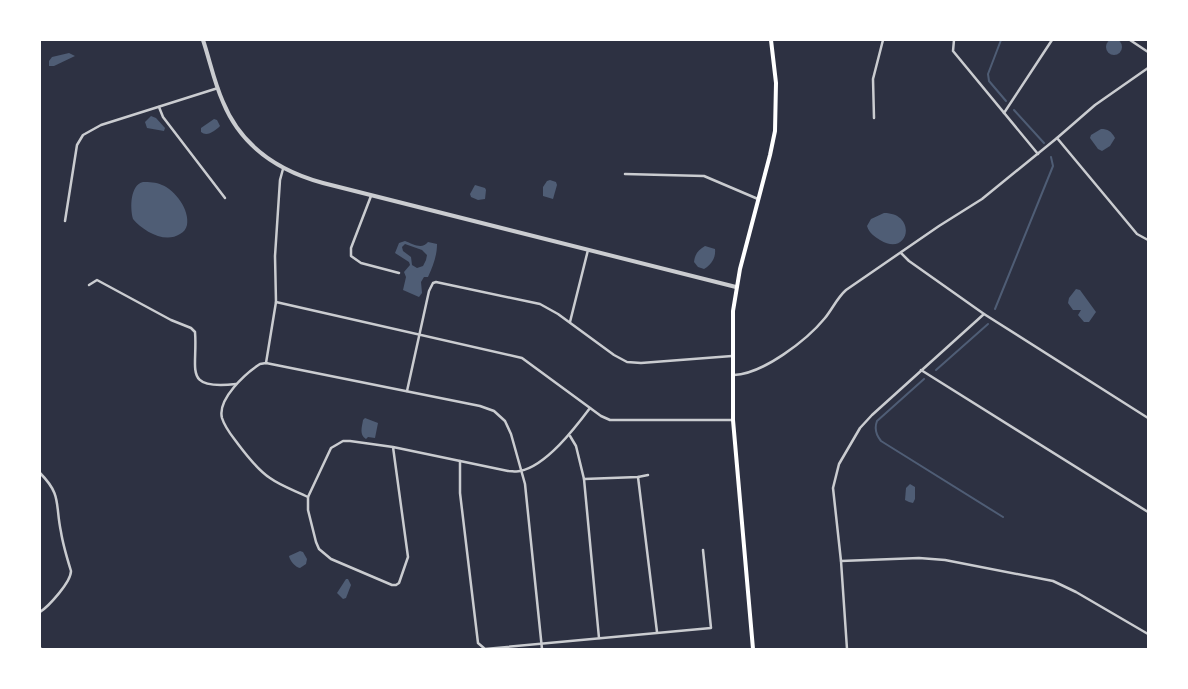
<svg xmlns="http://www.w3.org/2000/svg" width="1188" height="689" font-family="'Noto Sans',sans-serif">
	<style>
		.water { fill: #4f5d75; fill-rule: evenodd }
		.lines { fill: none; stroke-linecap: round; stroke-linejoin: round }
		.stream { stroke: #4f5d75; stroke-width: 2 }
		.minor { stroke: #caccd0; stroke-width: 2.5 }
		.tertiary { stroke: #caccd0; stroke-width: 4 }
		.secondary { stroke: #fff; stroke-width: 4 }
	</style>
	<rect width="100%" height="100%" fill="#2d3142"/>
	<g class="water">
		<circle cx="1114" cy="47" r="8"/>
		<path d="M69 53 75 56 54 66H49V61L52 57Z"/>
		<path d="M151 116 156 118 165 128 164 131 147 128 145 122Z"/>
		<path d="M214 119 217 120 220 126C215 131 207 137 201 132V128Z"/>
		<path d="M1101 129C1108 129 1111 131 1115 138L1110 146 1102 151 1098 149 1090 138 1091 135Z"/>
		<path d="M550 180 556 182 557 185 553 199 543 196V187L547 181Z"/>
		<path d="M143 182C149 182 156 182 162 185 175 190 190 210 187 225 186 229 184 232 180 234 165 244 143 231 133 219 130 208 130 185 143 182Z"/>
		<path d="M475 185 485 188 486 190 485 199 478 200 471 197 470 194Z"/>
		<path d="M884 213C918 213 909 258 880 240 875 237 869 233 867 226L871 219Z"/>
		<path d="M405 241C413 244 422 250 428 242L437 244C437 256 433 266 428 277H424L421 282 422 293 419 297 403 290 406 277 404 272 410 265 409 262 395 253 399 243ZM405 244 422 250 427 255 426 260 423 266 417 268 412 265 411 257 403 251 402 247Z"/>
		<path d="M705 246 715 249C716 258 711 265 704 269L698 267 694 262C695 254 698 250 705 246Z"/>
		<path d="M1076 289 1080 290 1096 312 1089 322H1084L1078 315 1081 310H1073L1068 303 1069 298Z"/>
		<path d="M365 418 378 423 375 438 368 437 366 439C359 435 362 427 363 420Z"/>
		<path d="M910 484 915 487V499L913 503 909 502 905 500 906 488Z"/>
		<path d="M300 551 303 552 307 559 306 564 300 568C295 567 290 561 289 556Z"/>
		<path d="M346 579H348L351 585 346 598 343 599 337 593Z"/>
	</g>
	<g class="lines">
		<g class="stream">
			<path d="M1001 40 988 74 989 81 1006 101"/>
			<path d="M1014 110 1044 143"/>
			<path d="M995 309 1053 166 1051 157"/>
			<path d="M936 370 988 324"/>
			<path d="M924 379 877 421C874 429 876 435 881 441L1003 517"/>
		</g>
		<g class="minor">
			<path d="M954 40 953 51 1038 154"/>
			<path d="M1130 40 1148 52"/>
			<path d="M159 107 163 117 225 198"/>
			<path d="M1004 113 1052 40"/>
			<path d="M874 118 873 79 883 40"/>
			<path d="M1057 138 1137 234 1148 240"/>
			<path d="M625 174 704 176 758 199"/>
			<path d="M371 196 351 248V256L361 263 399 273"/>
			<path d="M65 221 77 145 83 135 101 125 218 88"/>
			<path d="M901 253 909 261 984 314 1148 418"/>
			<path d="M89 285 97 280 171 320 191 328 195 332C198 370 182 390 236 384"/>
			<path d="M276 302 522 358 601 416 610 420H733"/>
			<path d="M570 322 588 250"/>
			<path d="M266 363 276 302 275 256 280 180 283 169"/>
			<path d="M921 370 1148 512"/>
			<path d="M734 375C763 374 807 340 825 318 833 308 837 298 846 290L939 226 982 199 1057 138 1095 105 1148 68"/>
			<path d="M407 391 429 291 433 283 436 282 540 304 558 314 614 355 627 362 641 363 732 356"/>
			<path d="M570 436 576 446 584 479 638 477 648 475"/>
			<path d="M393 447 408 557 399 583 396 585H392L331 559 319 549 316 542 308 510V497L331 448 343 441H350L393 447 508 471C512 471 517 472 520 471 546 466 575 428 590 408"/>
			<path d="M460 461V493L478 643 485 649 711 628 703 550"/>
			<path d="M40 473C62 495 55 504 61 532 63 545 67 558 71 571 71 582 49 606 40 612"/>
			<path d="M638 477 657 632"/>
			<path d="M584 479 599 638"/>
			<path d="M308 497C296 491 281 486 270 478 258 470 247 456 238 444 232 436 225 428 222 418 217 399 246 373 260 364L266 363 480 406 494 411 505 421 511 434 525 484 542 649"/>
			<path d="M841 561 919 558 945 560 1053 581 1076 592 1148 634"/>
			<path d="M40 648 41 649"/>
			<path d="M847 649 841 561 833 488 839 464 860 428 872 415 984 314"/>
		</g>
		<path class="tertiary" d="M203 40C210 61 214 82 223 102 241 146 279 171 323 183L736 287"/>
		<path class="secondary" d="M753 649 733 420V311L740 269 770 155 775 131 776 83 771 40"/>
	</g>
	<rect width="1188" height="689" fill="none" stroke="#ffffff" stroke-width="82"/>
</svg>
